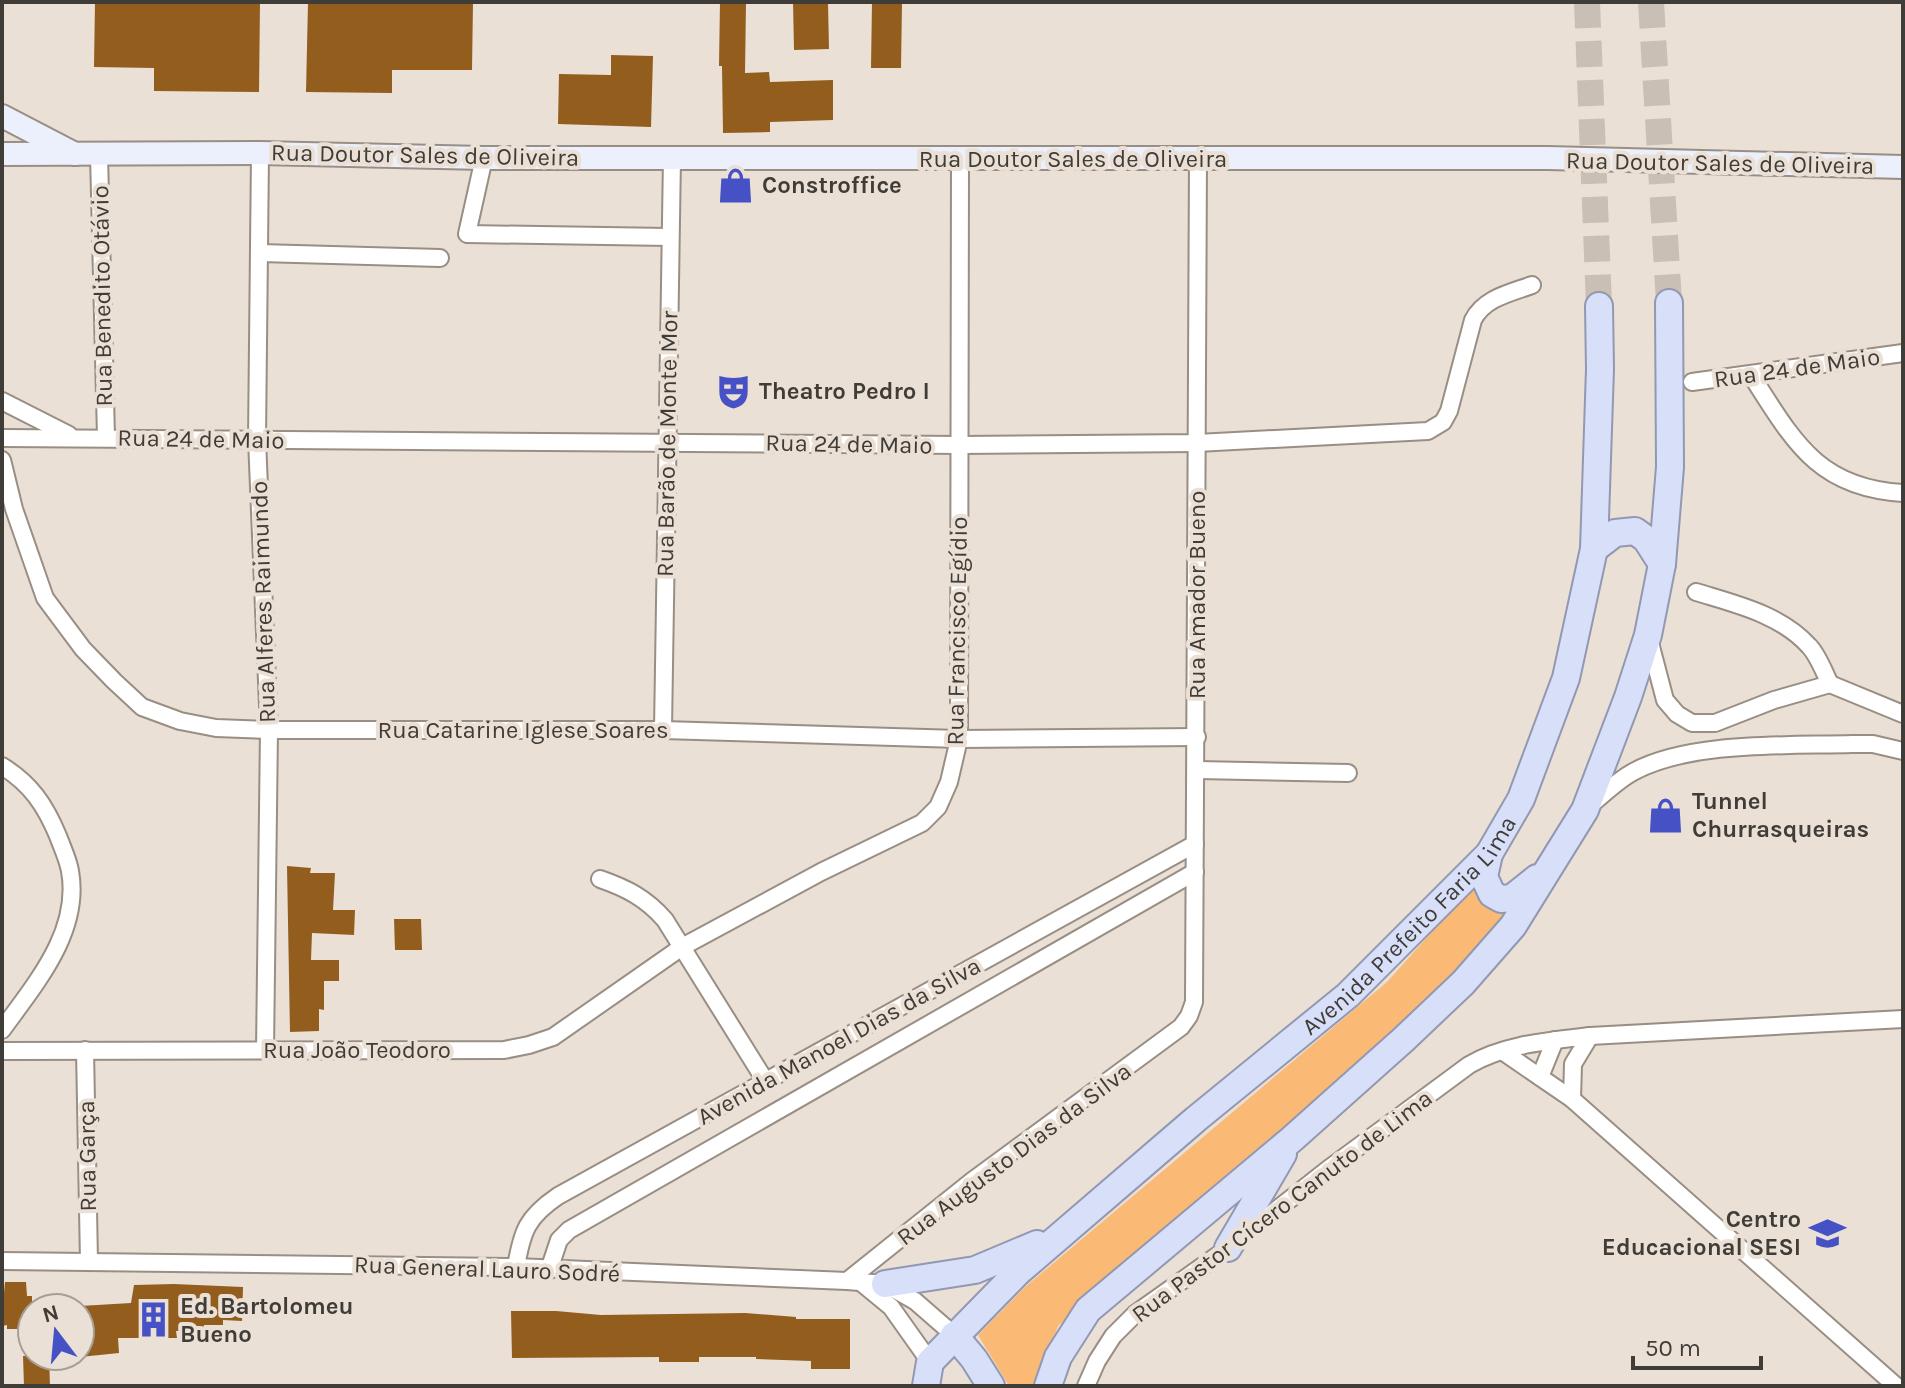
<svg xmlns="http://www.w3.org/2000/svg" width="1905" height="1388" font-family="Karla,sans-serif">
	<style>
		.green { fill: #fab975 }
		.building { fill: #925d1d }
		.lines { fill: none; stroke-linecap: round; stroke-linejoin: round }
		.primary-tunnel { stroke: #c9bfb5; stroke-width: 26; stroke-dasharray: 26 13; stroke-linecap: butt }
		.minor-casing { stroke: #988e84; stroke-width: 20 }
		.secondary-casing { stroke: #988e84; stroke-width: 26 }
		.primary-casing { stroke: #9298b2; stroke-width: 30 }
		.minor { stroke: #fff; stroke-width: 16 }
		.secondary { stroke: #eceffc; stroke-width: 22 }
		.primary { stroke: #d8dff9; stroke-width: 26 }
		.labels { text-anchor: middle; stroke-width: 8; stroke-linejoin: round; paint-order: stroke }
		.street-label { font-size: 24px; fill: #403c37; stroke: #ebe0d5 }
		.poi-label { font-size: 24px; font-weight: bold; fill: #403c37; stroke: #ebe0d5; text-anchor: start }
	</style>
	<rect width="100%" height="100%" fill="#ebe0d5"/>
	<path class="green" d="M1475 877 1512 918 1318 1103 1058 1326 1036 1386H1009L978 1335 1025 1287 1387 982 1446 916Z"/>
	<g class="building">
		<path d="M95 2H260L259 92 154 91V68L94 67Z"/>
		<path d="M308 2H473L472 70H392V93L306 92Z"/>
		<path d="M720 2H746L745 73 769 72 770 82 833 80V120L770 122V132L723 133 722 66H719Z"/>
		<path d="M793 2H828L829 49 794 50Z"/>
		<path d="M872 2H902L901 68H871Z"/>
		<path d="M611 55 653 56 651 127 558 124 559 74 611 75Z"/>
		<path d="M287 866 311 868 310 873H335L333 910H355L354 935 312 933 311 960H339V981H324V1010L319 1009V1031L290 1032Z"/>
		<path d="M394 919H421L422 950H395Z"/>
		<path d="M5 1282H26L27 1296H32V1329H7V1325L2 1326V1293H4Z"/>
		<path d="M174 1284 243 1287 242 1321 223 1320V1325H204V1332L176 1331 177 1338H118L119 1353 80 1357V1306L131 1303 134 1285Z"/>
		<path d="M511 1311H556L601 1315 745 1313 796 1317V1319H850V1369H811V1361L756 1359V1357H699V1362H659V1357L512 1358Z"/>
		<path d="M23 1356H49L50 1386H24Z"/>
	</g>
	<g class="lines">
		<g class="primary-tunnel">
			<path d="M1587 2 1599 306"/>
			<path d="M1651 2 1669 303"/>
		</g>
		<defs>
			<g id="minor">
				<path d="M260 153 257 439 269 730 265 1050"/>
				<path d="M99 155 106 437"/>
				<path d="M484 158 467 234 669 237"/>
				<path d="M260 253 440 258"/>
				<path d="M1751 375C1793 440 1817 488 1903 493"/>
				<path d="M1692 382 1903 353"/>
				<path d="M2 401 69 435"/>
				<path d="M2 438 960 445 1197 443 1428 431 1443 422 1449 411 1473 320C1484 298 1510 293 1532 285"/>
				<path d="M2 460 14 509 45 598 83 649 114 681 142 707 180 721 216 728 269 730H663L959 739 1197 737"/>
				<path d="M1696 592C1735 604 1780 614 1809 646 1818 655 1824 672 1830 684"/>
				<path d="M1649 639 1665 700 1677 714 1692 723H1715L1774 700 1830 684 1903 714"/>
				<path d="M663 730 672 157"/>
				<path d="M2 766C31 784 45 805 58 836 62 847 68 859 70 871 81 932 35 984 2 1030"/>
				<path d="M1197 770 1348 773"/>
				<path d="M1589 806C1603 795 1618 780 1633 772 1689 741 1788 746 1852 744H1873L1903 751"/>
				<path d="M600 879C626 888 646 898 665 920L766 1082"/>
				<path d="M85 1050 89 1262"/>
				<path d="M2 1051 504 1050 529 1045 553 1037 682 947 821 872 922 823 938 807 949 782 959 739 960 158"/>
				<path d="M1502 1051 1572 1099 1896 1386"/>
				<path d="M1540 1077 1555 1040"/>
				<path d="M1572 1099 1573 1064 1590 1036"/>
				<path d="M2 1261 516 1267 847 1281 885 1284 915 1301 954 1335"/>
				<path d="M516 1267C522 1231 527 1217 558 1196L1195 844"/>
				<path d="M549 1270 559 1240 569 1230 1195 872"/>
				<path d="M847 1281 972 1181 1181 1027 1189 1016 1194 1002 1198 160"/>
				<path d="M863 1284 891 1307 930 1362"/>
				<path d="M1086 1386 1097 1361 1113 1336 1135 1314 1228 1248 1327 1170 1469 1065C1504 1044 1549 1041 1590 1036L1903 1019"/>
			</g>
			<g id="secondary">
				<path d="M2 116 75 154"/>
				<path d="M2 154 260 153 484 158H1548L1903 167"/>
			</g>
			<g id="primary">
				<path d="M1594 549 1615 533 1635 531 1646 539 1662 564"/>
				<path d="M1489 854 1484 877 1492 894 1501 899 1512 898 1537 878"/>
				<path d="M1228 1248 1283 1154"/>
				<path d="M885 1284 975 1270 1037 1244"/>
				<path d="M954 1335 974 1359 991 1386"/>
				<path id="s1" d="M926 1386 930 1362 1018 1272 1196 1119 1348 995 1489 854 1521 799 1566 678 1594 549 1600 369 1599 306"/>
				<path d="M1048 1386 1058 1357 1088 1310 1292 1139 1404 1039 1463 983 1513 926 1585 810 1628 697 1648 635 1662 564 1670 467 1669 303"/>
			</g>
		</defs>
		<use href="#minor" class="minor-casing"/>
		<use href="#secondary" class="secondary-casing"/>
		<use href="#primary" class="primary-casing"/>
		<use href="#minor" class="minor"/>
		<use href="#secondary" class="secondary"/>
		<use href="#primary" class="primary"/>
	</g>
	<defs>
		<symbol id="shop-bare" viewBox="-9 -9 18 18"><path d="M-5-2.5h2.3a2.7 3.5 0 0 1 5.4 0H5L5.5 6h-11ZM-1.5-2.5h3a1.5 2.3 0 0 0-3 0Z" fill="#4751c6" stroke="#ebe0d5" stroke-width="2.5" paint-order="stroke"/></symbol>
		<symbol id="theatre-bare" viewBox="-9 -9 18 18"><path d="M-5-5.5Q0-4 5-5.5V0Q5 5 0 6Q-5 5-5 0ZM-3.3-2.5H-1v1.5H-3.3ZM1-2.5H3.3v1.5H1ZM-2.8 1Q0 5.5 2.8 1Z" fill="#4751c6" stroke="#ebe0d5" stroke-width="2.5" paint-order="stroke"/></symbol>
		<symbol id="school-bare" viewBox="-9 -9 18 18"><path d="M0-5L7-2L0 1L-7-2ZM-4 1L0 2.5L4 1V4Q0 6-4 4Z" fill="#4751c6" stroke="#ebe0d5" stroke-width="2.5" paint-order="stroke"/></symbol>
		<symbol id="building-bare" viewBox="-9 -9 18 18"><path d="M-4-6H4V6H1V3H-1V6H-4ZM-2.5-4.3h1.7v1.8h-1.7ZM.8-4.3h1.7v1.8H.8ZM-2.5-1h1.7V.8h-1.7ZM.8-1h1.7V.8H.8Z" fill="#4751c6" stroke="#ebe0d5" stroke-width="2.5" paint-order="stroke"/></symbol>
	</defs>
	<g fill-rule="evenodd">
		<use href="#shop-bare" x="710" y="160" width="51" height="51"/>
		<use href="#theatre-bare" x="708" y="366" width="51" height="51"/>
		<use href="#shop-bare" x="1640" y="790" width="51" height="51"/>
		<use href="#school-bare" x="1802" y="1208" width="51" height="51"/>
		<use href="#building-bare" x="128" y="1294" width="51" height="51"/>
	</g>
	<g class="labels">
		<g class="street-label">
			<text transform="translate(425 155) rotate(1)" y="8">Rua Doutor Sales de Oliveira</text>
			<text x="1073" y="167">Rua Doutor Sales de Oliveira</text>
			<text transform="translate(1720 163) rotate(1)" y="8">Rua Doutor Sales de Oliveira</text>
			<text transform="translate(102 296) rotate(-91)" y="8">Rua Benedito Otávio</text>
			<text transform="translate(1797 368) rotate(-8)" y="8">Rua 24 de Maio</text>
			<text transform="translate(201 439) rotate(1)" y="8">Rua 24 de Maio</text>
			<text transform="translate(667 444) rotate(-89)" y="8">Rua Barão de Monte Mor</text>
			<text transform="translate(849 444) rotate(1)" y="8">Rua 24 de Maio</text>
			<text transform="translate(1197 595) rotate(-90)" y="8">Rua Amador Bueno</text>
			<text transform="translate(263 602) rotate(-92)" y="8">Rua Alferes Raimundo</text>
			<text transform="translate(957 631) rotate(-89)" y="8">Rua Francisco Egídio</text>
			<text x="523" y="738">Rua Catarine Iglese Soares</text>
			<text dy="8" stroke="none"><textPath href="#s1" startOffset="674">Avenida Prefeito Faria Lima</textPath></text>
			<text transform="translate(839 1041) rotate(-29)" y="8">Avenida Manoel Dias da Silva</text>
			<text x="357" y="1058">Rua João Teodoro</text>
			<text transform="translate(1014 1154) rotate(-37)" y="8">Rua Augusto Dias da Silva</text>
			<text transform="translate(87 1156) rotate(-91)" y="8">Rua Garça</text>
			<text transform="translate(1282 1206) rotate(-37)" y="8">Rua Pastor Cícero Canuto de Lima</text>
			<text transform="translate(487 1269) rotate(2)" y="8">Rua General Lauro Sodré</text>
		</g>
		<g class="poi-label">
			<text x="762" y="193">Constroffice</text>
			<text x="759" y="399">Theatro Pedro I</text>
			<text x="1692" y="809">Tunnel<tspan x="1692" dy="28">Churrasqueiras</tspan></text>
			<text x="1801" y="1227" text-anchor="end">Centro<tspan x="1801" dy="28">Educacional SESI</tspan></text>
			<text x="180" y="1314">Ed. Bartolomeu<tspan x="180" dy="28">Bueno</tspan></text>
		</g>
	</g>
	<rect width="1905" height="1388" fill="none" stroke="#403c37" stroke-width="8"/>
	<g transform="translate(56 1332) rotate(344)"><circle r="38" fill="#ebe0d5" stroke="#a79e96" stroke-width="2"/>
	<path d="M0-6L14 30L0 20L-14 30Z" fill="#4751c6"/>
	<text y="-12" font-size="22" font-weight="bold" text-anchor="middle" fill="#403c37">N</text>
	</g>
	<path d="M1633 1356v12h128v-12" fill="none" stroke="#403c37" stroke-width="4"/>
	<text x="1645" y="1356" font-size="24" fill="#403c37" stroke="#ebe0d5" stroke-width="6" paint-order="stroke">50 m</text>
</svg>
